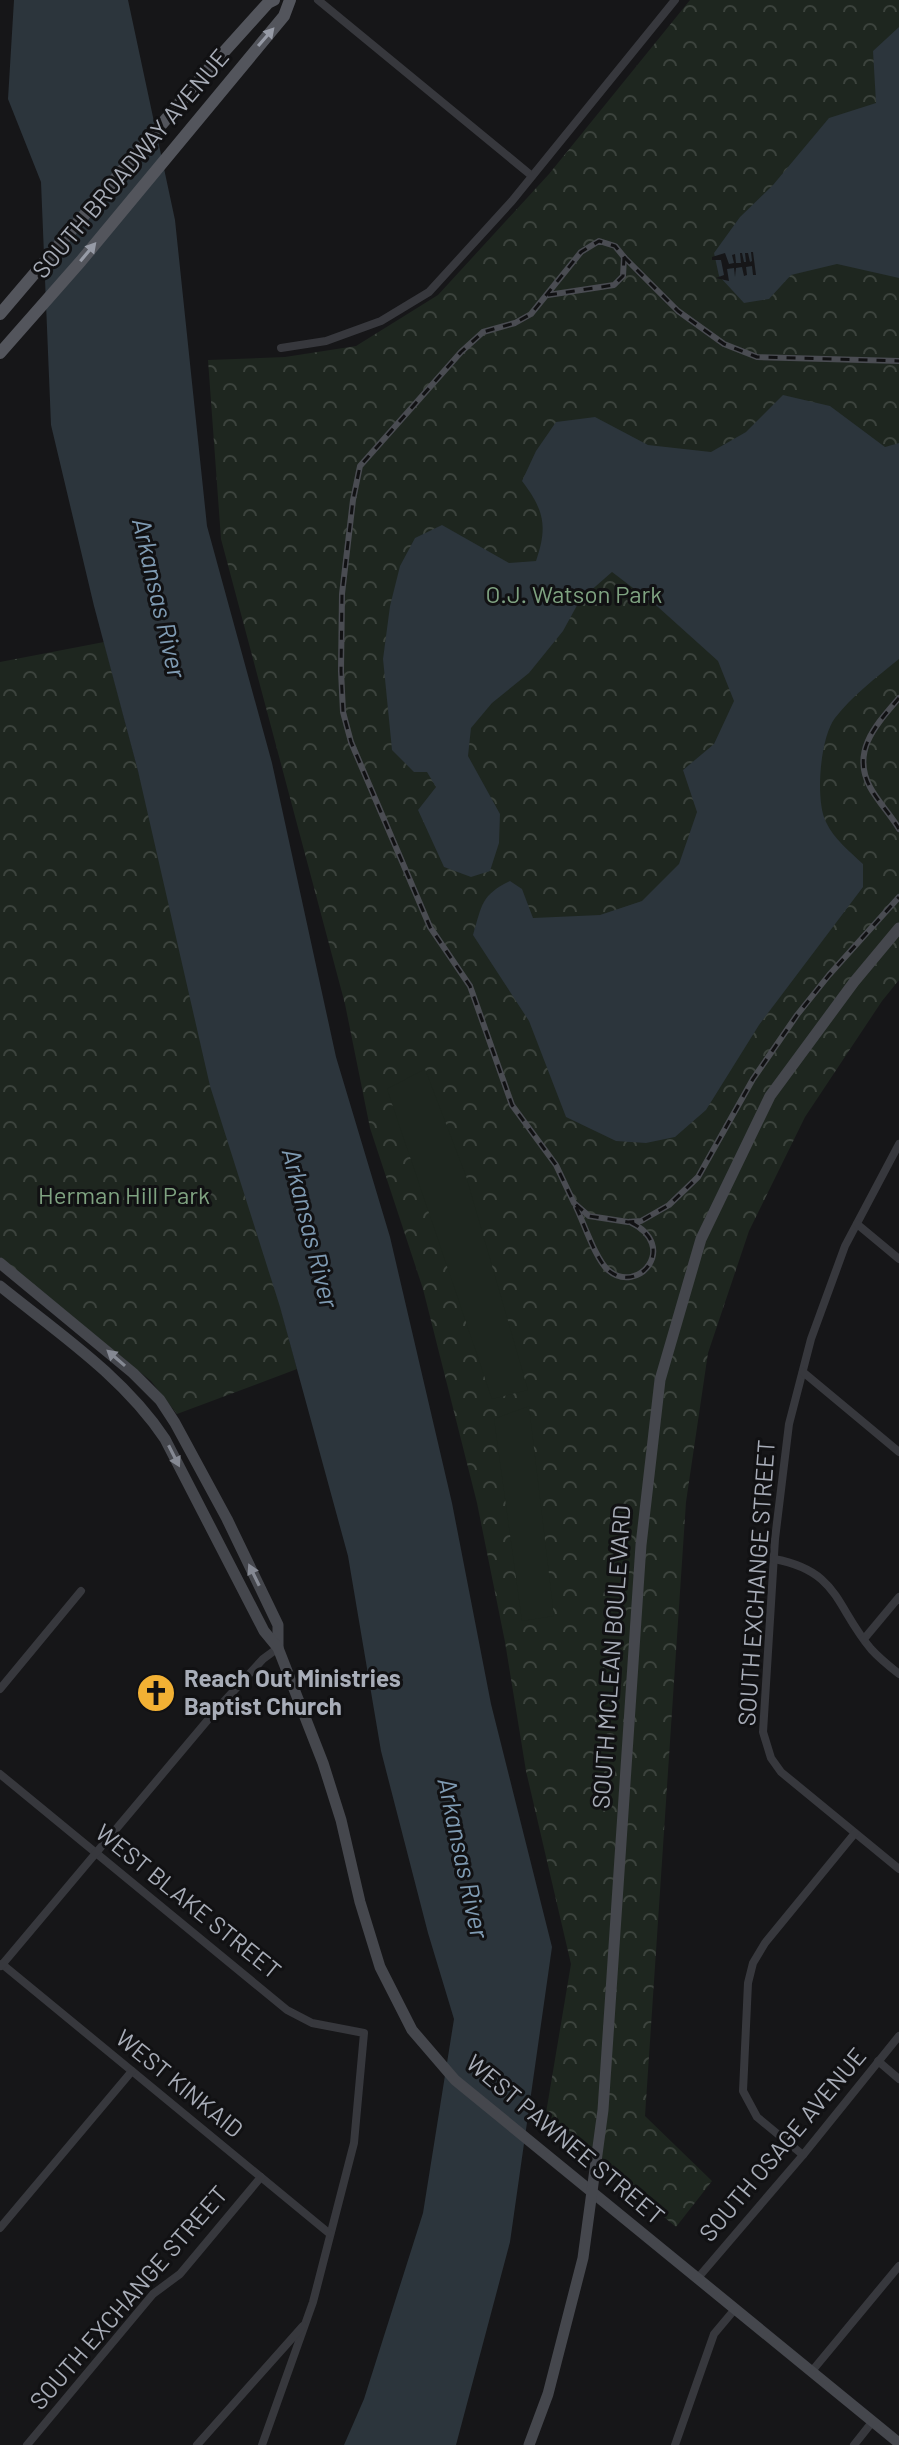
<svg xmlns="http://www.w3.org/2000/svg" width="899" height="2445" font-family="Barlow,sans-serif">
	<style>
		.park { fill: url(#park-crowns) }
		.pitch { fill: #1e261f }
		.water { fill: #2c353c }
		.pier { fill: #161618 }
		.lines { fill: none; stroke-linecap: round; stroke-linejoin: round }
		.minor { stroke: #37383d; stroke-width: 8 }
		.secondary { stroke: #45474d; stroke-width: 11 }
		.primary { stroke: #53555c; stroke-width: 12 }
		.rail-casing { stroke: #4a4c52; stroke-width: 6 }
		.rail { stroke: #111113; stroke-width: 3; stroke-dasharray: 9; stroke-linecap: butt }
		.oneway { fill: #979ba6 }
		.oneway2 { fill: #858993 }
		.labels { text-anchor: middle; stroke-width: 6; stroke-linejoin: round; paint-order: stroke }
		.street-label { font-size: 24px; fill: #a8adb8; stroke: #111113 }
		.park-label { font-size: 24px; fill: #7fa381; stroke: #111113 }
		.poi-label { font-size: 24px; font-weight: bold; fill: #a8adb8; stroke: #111113; text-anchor: start }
		.water-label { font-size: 26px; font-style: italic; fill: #7f9bb3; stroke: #111113 }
	</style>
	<defs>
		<pattern id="park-crowns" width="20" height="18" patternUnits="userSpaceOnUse" patternTransform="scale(2)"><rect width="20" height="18" fill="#1e261f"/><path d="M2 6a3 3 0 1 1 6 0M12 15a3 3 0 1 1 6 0" fill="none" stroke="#3c433d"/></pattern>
	</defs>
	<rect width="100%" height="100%" fill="#161618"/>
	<g class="park">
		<path d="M690 0H899V980L882 1001 805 1117 749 1231 708 1353 686 1502 645 2116 712 2181 676 2227 545 2119 571 1964 526 1771 505 1642 477 1503 423 1289 370 1128 345 1004 221 539 208 360 285 357 356 346 438 295 549 174Z"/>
		<path d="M104 642 297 1369 177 1414 151 1381 0 1257V662Z"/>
	</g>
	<g class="pitch">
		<path d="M425 1069 466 1176 528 1390 492 1399 387 1089Z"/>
		<path d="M529 1406 554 1616 522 1621 494 1419Z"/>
	</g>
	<g class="water">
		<path d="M14 0H128L175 220 207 526 272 763 336 1057 390 1237 452 1503 491 1704 552 1947 510 2242 456 2445H344L364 2399 423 2213 454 2019 428 1933 381 1751 348 1556 280 1307 210 1086 138 771 94 606 51 425 41 182 8 99Z"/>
		<path d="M899 27V278L837 264 791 275 769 299 744 303 719 276 714 253 740 217 773 185 829 118 876 103 873 51Z"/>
		<path d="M783 395 830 406 885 447 899 443V659C878 676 851 697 835 718 820 738 815 800 826 822 834 839 849 851 863 864V887L759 1025 706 1110 675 1137 646 1143 616 1141 566 1117 529 1021 473 935C482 905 481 895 510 881L522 889 533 918 600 915 642 901 679 864 697 812 683 770 714 744 734 701 718 661 658 607 612 572 580 600 563 631 529 673 492 703 471 728 468 756 500 814 499 843 490 871 471 877 444 867 418 810 436 787 427 772H414L392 750 383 659 390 606 400 566 415 538 442 525 509 563 536 561C548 526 544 510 522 481L536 451 556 422 595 417 648 445 711 452 746 432Z"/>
	</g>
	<path class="pier" d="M751 252H753L756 275H753L752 266 746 267 747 275 744 276 742 267 736 268 735 277 734 268 727 269 729 281 716 278 724 275 721 260H712V257L725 253 729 264 734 263 732 255 735 254 736 263H741L740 253H742L744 262H746L745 253H748L750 262 752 261Z"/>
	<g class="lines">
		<g class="minor">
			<path d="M318 0 532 176"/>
			<path d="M281 348 326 341 381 321 429 292 512 201 675 0"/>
			<path d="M899 1144 845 1246 811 1339 789 1424 775 1539 763 1732 771 1758 781 1772 899 1869"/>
			<path d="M857 1224 899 1259"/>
			<path d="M803 1372 899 1452"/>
			<path d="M774 1559C839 1571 835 1606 871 1649 879 1658 889 1666 899 1674"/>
			<path d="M864 1639 899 1597"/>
			<path d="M0 1689 81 1591"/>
			<path d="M0 1774 287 2010 312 2023 364 2033 354 2143 313 2302 262 2445"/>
			<path d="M2 1964 330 2234"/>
			<path d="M1 1966 217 1709 263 1659 278 1648"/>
			<path d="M878 2061 899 2079"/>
			<path d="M803 2155 757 2117 743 2091 748 1983 753 1963 765 1943 855 1833"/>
			<path d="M0 2228 132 2071"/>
			<path d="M697 2279 803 2155 899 2036"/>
			<path d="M812 2371 899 2266"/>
			<path d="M27 2445 153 2294 180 2274 261 2177"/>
			<path d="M197 2445 303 2326"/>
			<path d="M675 2445 714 2334 735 2309"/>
			<path d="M854 2445 873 2421"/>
		</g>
		<g class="secondary">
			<path d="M0 1263 133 1373 160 1400 175 1423 227 1519 278 1625V1647"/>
			<path d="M0 1286C58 1333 123 1376 165 1439L264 1631 278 1648 323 1763 341 1820 360 1902 380 1967 412 2030 455 2080 899 2443"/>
			<path d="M529 2445 548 2394 583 2258 603 2110 641 1545 660 1380 701 1239 770 1096 854 982 899 928"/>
		</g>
		<g class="primary">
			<path d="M0 314 213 64 268 3 274 0"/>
			<path d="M0 353 81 261 284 16 290 0"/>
		</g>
		<defs>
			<g id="rail">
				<path d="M624 257 678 311 724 344 757 357 899 361"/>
				<path d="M548 295 614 285 623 276 624 257 615 246 599 241 581 252 531 314 515 323 483 332 461 352 360 466 353 500 342 594 341 671 343 712 351 742 430 927 470 986 512 1105 556 1165 574 1203 589 1216 628 1222 641 1221 669 1205 698 1177 753 1079 797 1015 829 975 899 897"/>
				<path d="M899 698C876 725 851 751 870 787 878 802 891 815 899 829"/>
				<path d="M576 1207C584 1223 595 1258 608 1270 638 1296 680 1246 630 1222"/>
			</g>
		</defs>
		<use href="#rail" class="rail-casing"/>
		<use href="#rail" class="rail"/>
	</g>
	<defs><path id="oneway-solid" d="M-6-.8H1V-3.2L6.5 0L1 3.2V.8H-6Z" transform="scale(2)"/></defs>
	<g class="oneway">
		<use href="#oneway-solid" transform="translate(266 37) rotate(-49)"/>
		<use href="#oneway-solid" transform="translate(88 252) rotate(-50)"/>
	</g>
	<g class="oneway2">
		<use href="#oneway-solid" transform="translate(116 1358) rotate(-139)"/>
		<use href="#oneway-solid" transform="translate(174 1456) rotate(63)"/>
		<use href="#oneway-solid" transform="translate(254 1575) rotate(-116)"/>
	</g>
	<defs>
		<symbol id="church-disc" viewBox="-11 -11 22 22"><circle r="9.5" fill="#f2b134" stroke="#111113"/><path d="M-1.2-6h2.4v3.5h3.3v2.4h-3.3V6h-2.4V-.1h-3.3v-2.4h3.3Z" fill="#111"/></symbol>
	</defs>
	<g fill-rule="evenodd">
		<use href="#church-disc" x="134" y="1671" width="44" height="44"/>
	</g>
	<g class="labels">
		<g class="street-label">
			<text transform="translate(131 164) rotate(-50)" y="8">SOUTH BROADWAY AVENUE</text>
			<text transform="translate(757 1583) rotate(-86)" y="8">SOUTH EXCHANGE STREET</text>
			<text transform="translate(612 1657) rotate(-86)" y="8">SOUTH MCLEAN BOULEVARD</text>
			<text transform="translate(188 1902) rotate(39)" y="8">WEST BLAKE STREET</text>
			<text transform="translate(179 2084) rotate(39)" y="8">WEST KINKAID</text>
			<text transform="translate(565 2140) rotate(40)" y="8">WEST PAWNEE STREET</text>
			<text transform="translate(783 2145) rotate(-50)" y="8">SOUTH OSAGE AVENUE</text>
			<text transform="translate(129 2298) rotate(-49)" y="8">SOUTH EXCHANGE STREET</text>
		</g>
		<g class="park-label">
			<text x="574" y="603">O.J. Watson Park</text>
			<text x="124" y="1204">Herman Hill Park</text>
		</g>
		<g class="poi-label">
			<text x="184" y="1687">Reach Out Ministries<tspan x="184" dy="28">Baptist Church</tspan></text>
		</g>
		<g class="water-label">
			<text transform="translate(159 598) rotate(77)" y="9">Arkansas River</text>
			<text transform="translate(310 1228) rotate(76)" y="9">Arkansas River</text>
			<text transform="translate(463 1858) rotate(78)" y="9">Arkansas River</text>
		</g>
	</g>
</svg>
